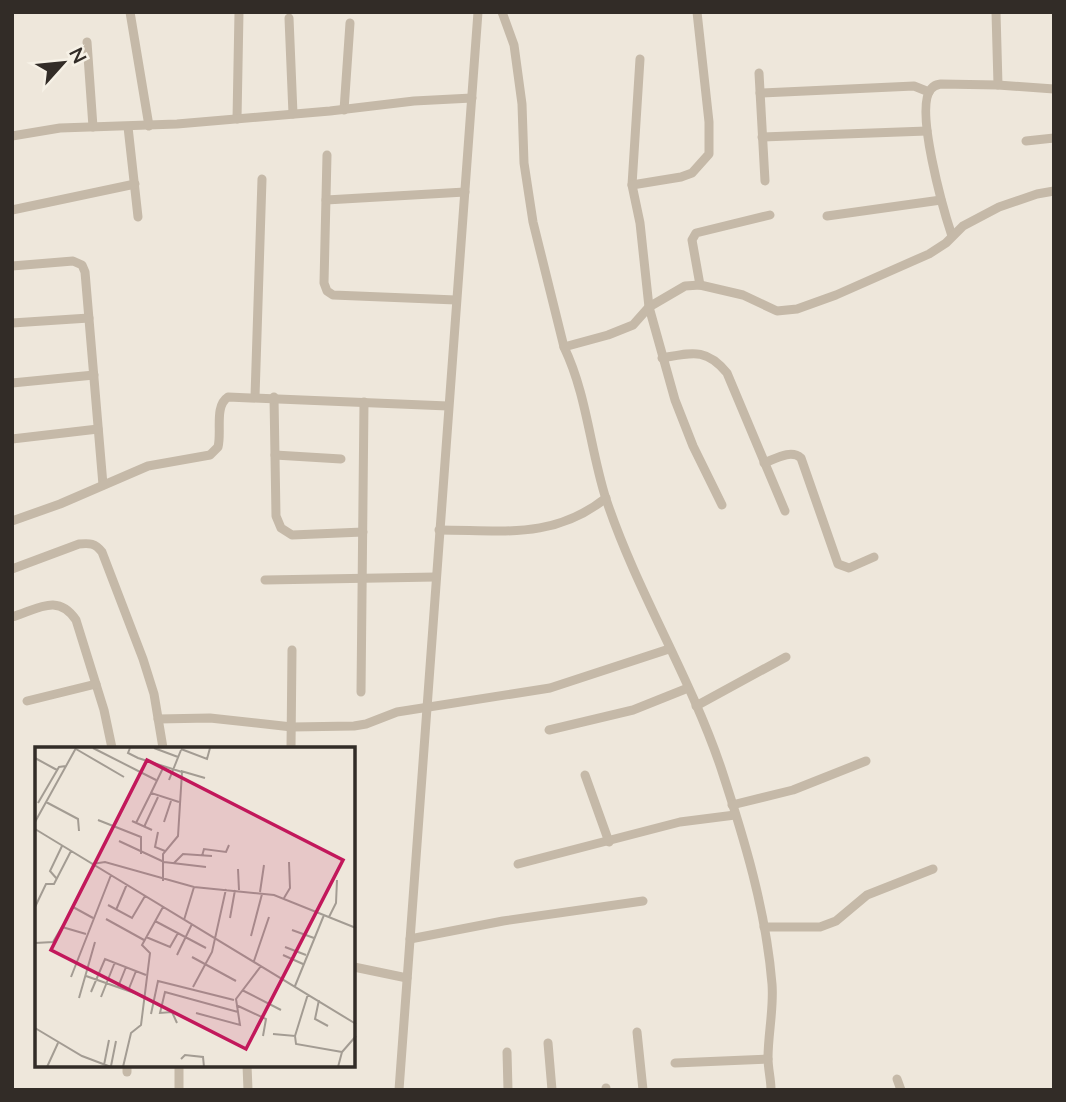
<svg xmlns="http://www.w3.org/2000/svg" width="1066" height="1102" font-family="Lato,sans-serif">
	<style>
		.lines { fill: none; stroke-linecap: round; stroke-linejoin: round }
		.minor { stroke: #c5b9a8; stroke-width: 9 }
		.inset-road { fill: none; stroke: #a39c93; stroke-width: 2 }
		.view { fill: #c2185b; fill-opacity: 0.15; stroke: #c2185b; stroke-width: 3.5 }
		.inset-edge { fill: none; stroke: #322c27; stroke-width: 3.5 }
	</style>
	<rect width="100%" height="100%" fill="#eee7db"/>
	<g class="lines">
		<g class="minor">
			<path d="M130 12 149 126"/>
			<path d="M502 12 514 45 522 104 524 163 533 222 564 347C587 395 590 449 606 499 637 592 690 676 721 768 744 838 766 910 772 984 774 1008 768 1034 768 1058 768 1069 771 1079 771 1090"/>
			<path d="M996 12 998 85"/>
			<path d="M289 18 293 114"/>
			<path d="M87 42 93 127"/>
			<path d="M640 59 632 185 640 223 649 307 675 400 693 446 722 505"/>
			<path d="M759 73 765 181"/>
			<path d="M760 93 914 86 929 92"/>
			<path d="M344 110 350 23"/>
			<path d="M237 119 239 12"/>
			<path d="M128 127 138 217"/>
			<path d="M12 136 60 128 177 124 330 111 414 101 472 98"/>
			<path d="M762 137 927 131"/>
			<path d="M1026 141 1054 138"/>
			<path d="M327 155 324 283 327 291 333 295 456 300"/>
			<path d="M632 185 681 177 692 173 709 154V122L697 12"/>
			<path d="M326 200 465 192"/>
			<path d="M12 210 135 184"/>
			<path d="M827 216 941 200"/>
			<path d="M952 236C944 212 914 108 931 89 934 85 936 85 941 84L998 85 1054 89"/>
			<path d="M12 266 73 261 82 265 85 272 103 485"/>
			<path d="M700 285 692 240 696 233 770 215"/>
			<path d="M12 323 89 318"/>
			<path d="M564 347 608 335 633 325 649 307 685 286 700 285 743 295 777 311 797 309 836 295 929 254 946 243 963 226 999 207 1037 194 1054 191"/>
			<path d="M662 358C691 353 706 347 727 373L785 511"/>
			<path d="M12 383 94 375"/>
			<path d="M255 397 262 179"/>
			<path d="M274 397 276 516 281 528 292 535 363 532"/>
			<path d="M12 439 98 429"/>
			<path d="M275 455 341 459"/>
			<path d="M764 463C775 459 791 449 801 458L838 564 849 568 874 557"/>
			<path d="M12 521 60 504 148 466 210 455 218 447C222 432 214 406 228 397L448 406"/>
			<path d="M439 530C502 530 553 540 606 498"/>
			<path d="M12 569 79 544C90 543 95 543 102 552L143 659 154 694 163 748"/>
			<path d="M265 580 436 577"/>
			<path d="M12 617C38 609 58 593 76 620L104 710 112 748"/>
			<path d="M361 692 364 402"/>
			<path d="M27 701 96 684"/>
			<path d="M696 706 786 657"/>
			<path d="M158 719 210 718 292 727 354 726 366 724 397 712 550 688 669 649"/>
			<path d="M549 730 633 710 688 688"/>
			<path d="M291 748 292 650"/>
			<path d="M585 775 609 842"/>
			<path d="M732 805 793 790 866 761"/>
			<path d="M518 864 680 822 735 815"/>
			<path d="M764 927H820L836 921 867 895 933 869"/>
			<path d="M410 939 503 921 643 901"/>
			<path d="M354 967 407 978"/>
			<path d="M637 1032 643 1090"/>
			<path d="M548 1043 552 1090"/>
			<path d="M507 1052 508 1090"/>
			<path d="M675 1063 768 1059"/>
			<path d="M179 1065V1090"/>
			<path d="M247 1065 248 1090"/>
			<path d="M127 1072V1065"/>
			<path d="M897 1079 901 1090"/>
			<path d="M606 1088V1090"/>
			<path d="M399 1090 478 12"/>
		</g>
	</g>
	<g transform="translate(35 747)">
		<rect width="320" height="320" fill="#eee7db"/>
		<path class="inset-road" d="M58 1 121 33M95 1 93 6 103 11 147 25 143 89 128 107V134M119 1 143 10M41 2 89 30M146 2 172 12 175 1M0 11 22 23M128 21 116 46 144 55M146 24 170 31M134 33 146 3M11 55 43 72 44 84M3 56 24 20 31 19M63 73 106 90V107M97 74 117 83M0 75 41 1M129 75 136 54M101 76 116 46M109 80 123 50M0 82 321 277M123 85 120 100 130 104M84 94 129 115 171 120M167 109 169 102 191 105 194 98M139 116 148 107 177 109M57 117 70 115 159 140 239 148 321 181M203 122 204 143M22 132 15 124 27 99M225 145 229 118M249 151 255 141 254 115M73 158 97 171 110 149M0 160 11 137H19L36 104M38 160 58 171M81 163 92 137M294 170 301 156 302 133M195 171 200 143M71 172 109 193M149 173 159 140M120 174 171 201M257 183 279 191M216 189 227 147M111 190 135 200 143 186M0 196 18 195 27 180 51 187M250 200 271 208M142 208 157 177M248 208 268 217M157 210 201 234M219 214 234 170M51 229 108 249M36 230 76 128M260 239 289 168M83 240 91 220M158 240 177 205 191 142M207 243 246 263M93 244 101 224M56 245 70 212 111 228M66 250 80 215M44 251 60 195M284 253 280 272 293 279M201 258 231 272 228 289M161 266 205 278 201 252 226 219M116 267 123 234 199 253M142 276 137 265 125 266 130 245 203 265M0 281 47 309 76 320M238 287 260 289 273 247M260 289 261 297 307 305M146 312 150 308 168 310 169 320M69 318 74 293M76 319 81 294M12 320 23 296M88 320 96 286 106 278 115 206 107 198 128 160M303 320 307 305 321 289"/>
		<path class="view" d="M112 13 308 113 211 302 16 203Z"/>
		<rect width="320" height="320" class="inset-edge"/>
	</g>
	<rect width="1066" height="1102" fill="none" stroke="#322c27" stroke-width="28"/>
	<g transform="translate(63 63) rotate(63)" stroke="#f6f1e6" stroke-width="5" paint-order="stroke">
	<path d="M0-5L12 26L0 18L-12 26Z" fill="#322c27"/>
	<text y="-10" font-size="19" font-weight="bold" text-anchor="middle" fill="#322c27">N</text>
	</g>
</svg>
